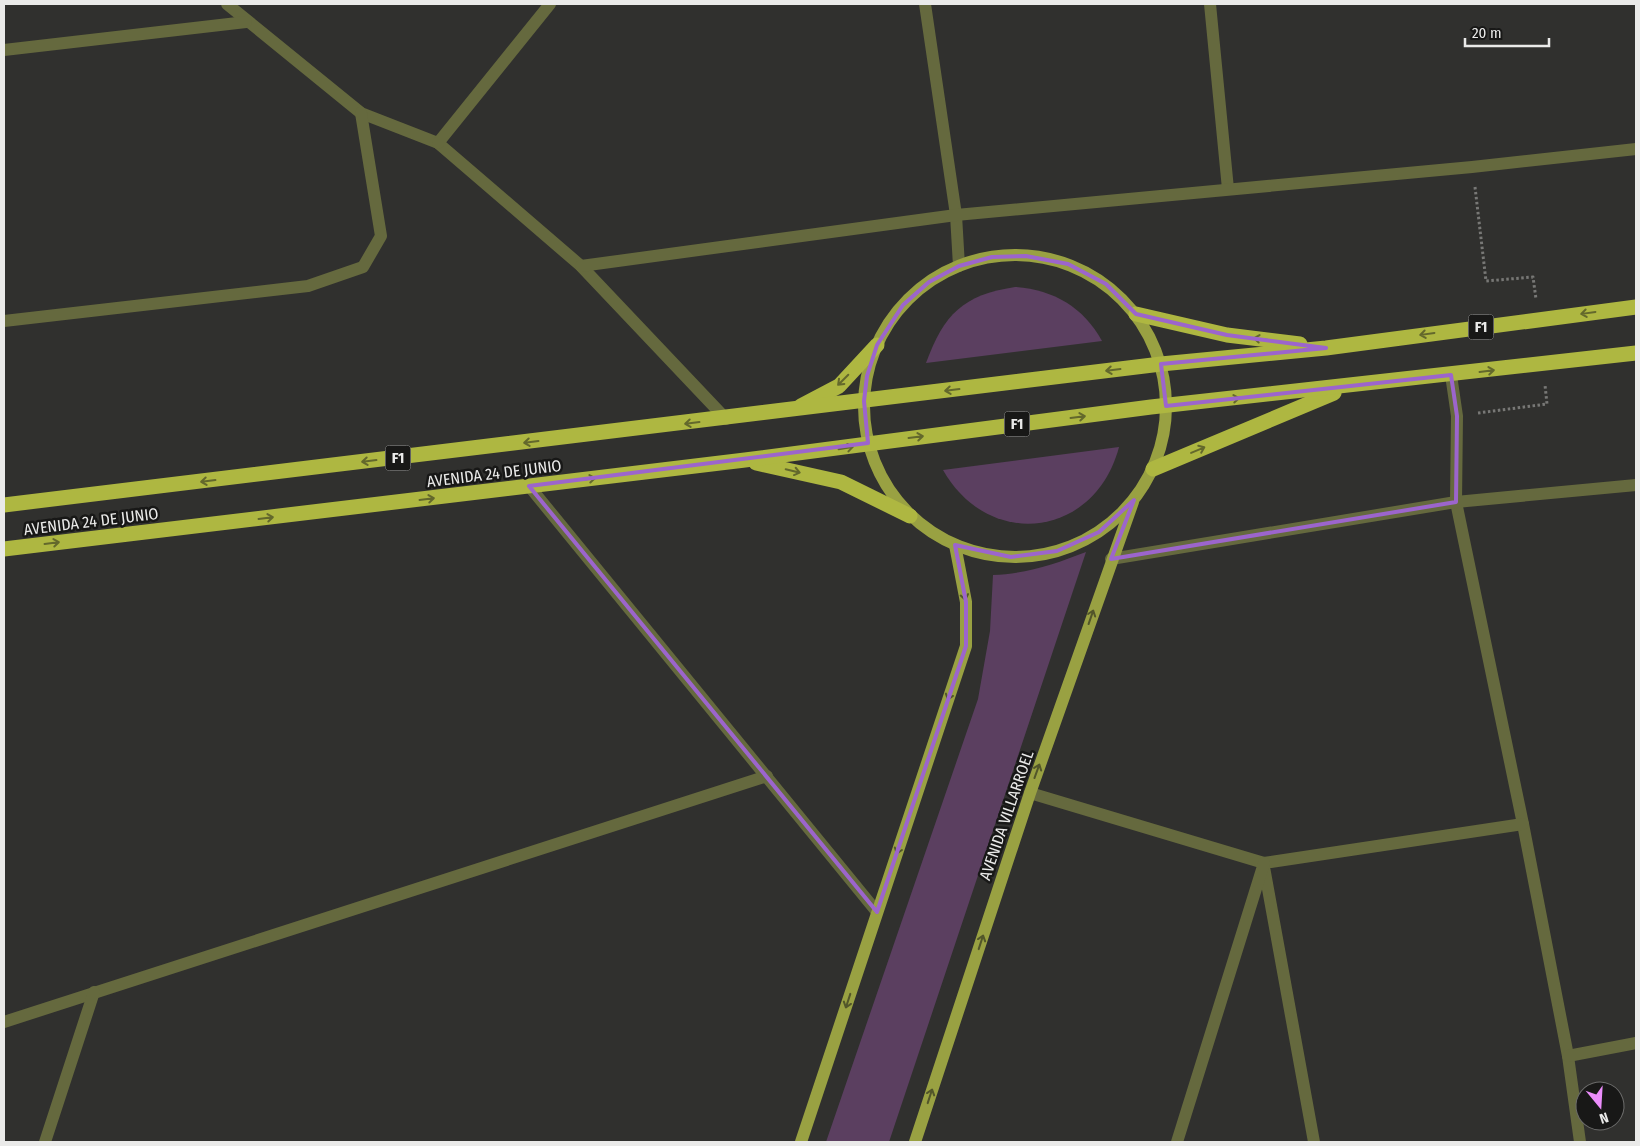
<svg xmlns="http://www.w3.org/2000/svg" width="1640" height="1146" font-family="'Fira Sans Condensed',sans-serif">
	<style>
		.green { fill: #5b3f60 }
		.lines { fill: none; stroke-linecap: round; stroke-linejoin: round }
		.path { stroke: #787876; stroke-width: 3; stroke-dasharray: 2.5 2.5; stroke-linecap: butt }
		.minor { stroke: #65693e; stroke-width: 12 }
		.major { stroke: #99a142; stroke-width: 12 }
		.highway { stroke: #aeb741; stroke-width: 15 }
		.oneway { stroke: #63682c }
		.oneway2 { stroke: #52562a }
		.marked { fill: none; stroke: #9c65cc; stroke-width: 4; stroke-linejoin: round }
		.labels { text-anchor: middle; stroke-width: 5; stroke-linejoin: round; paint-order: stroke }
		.shield { fill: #181817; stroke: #ababaa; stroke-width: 1 }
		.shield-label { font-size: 15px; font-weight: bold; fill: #eaeae9 }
		.street-label { font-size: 16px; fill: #eaeae9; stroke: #181817 }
	</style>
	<rect width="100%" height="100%" fill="#30302e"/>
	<g class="green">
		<path d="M1015 287C1054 290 1083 307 1102 341L926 363C944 314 963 295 1015 287Z"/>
		<path d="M1119 447C1095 538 989 551 943 470Z"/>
		<path d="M1086 552 889 1142H826L978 699 990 631 993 575C1026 574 1055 564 1086 552Z"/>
	</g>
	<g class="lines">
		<g class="path">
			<path d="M1475 187 1486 281 1533 277 1536 299"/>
			<path d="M1478 413 1547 404 1545 385"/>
		</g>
		<g class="minor">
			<path d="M227 4 361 113 438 143 581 266 726 419"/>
			<path d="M925 4 956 215 959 266"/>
			<path d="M1210 4 1228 189"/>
			<path d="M4 50 246 22"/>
			<path d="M438 143 550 4"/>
			<path d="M581 266 956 215 1472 167 1636 149"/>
			<path d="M4 321 308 286 363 267 381 236 361 113"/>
			<path d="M1451 375 1457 416 1456 502 1523 824 1568 1056 1580 1142"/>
			<path d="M529 486 877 912"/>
			<path d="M1111 559 1456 502 1636 485"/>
			<path d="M1030 793 1264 863 1523 824"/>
			<path d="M1264 867 1314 1142"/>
			<path d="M4 1022 767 776"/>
			<path d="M1568 1056 1636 1043"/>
			<path d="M45 1142 94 992"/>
			<path d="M1177 1142 1264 863"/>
		</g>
		<g class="major">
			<circle cx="1015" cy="406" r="151"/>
			<path d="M801 1142 966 646V602L955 545"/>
			<path d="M915 1142 1030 793 1133 502"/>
		</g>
		<g class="highway">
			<path d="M1136 314 1227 335 1300 344"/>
			<path d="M801 406 839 386 877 345"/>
			<path d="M756 463 841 482 910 516"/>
			<path d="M1153 469 1334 393"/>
			<path d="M4 505 1161 364 1326 348 1636 307"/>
			<path d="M4 549 745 460 1151 407 1636 353"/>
		</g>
	</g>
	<defs><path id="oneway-shaft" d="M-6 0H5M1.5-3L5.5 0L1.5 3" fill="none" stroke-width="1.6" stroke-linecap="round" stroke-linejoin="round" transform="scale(1.25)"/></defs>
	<g class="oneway">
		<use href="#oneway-shaft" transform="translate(1588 313) rotate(172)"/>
		<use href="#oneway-shaft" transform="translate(1427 334) rotate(172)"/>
		<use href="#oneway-shaft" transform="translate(1261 339) rotate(-173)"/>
		<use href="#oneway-shaft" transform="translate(1113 370) rotate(173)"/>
		<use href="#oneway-shaft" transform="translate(1487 371) rotate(-7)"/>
		<use href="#oneway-shaft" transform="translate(843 380) rotate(135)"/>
		<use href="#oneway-shaft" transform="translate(952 390) rotate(173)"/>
		<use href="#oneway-shaft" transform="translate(1232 399) rotate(-7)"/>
		<use href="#oneway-shaft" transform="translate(1078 417) rotate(-7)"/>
		<use href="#oneway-shaft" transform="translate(692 423) rotate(173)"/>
		<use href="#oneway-shaft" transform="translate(916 437) rotate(-7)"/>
		<use href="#oneway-shaft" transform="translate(531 442) rotate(173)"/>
		<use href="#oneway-shaft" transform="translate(846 448) rotate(-9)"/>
		<use href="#oneway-shaft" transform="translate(1198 450) rotate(-23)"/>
		<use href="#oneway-shaft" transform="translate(369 461) rotate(173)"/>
		<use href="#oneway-shaft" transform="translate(793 471) rotate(13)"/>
		<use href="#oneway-shaft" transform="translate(588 479) rotate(-7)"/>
		<use href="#oneway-shaft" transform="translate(208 481) rotate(173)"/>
		<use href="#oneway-shaft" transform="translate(427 499) rotate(-7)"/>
		<use href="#oneway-shaft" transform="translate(266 518) rotate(-7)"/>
		<use href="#oneway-shaft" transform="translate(52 543) rotate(-7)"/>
	</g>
	<g class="oneway2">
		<use href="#oneway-shaft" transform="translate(964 593) rotate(79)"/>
		<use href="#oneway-shaft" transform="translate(1091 617) rotate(-71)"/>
		<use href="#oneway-shaft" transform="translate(950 693) rotate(108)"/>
		<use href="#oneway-shaft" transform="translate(1037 771) rotate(-70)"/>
		<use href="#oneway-shaft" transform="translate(899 847) rotate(109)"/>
		<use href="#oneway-shaft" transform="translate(981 942) rotate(-72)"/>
		<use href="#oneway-shaft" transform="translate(848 1001) rotate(108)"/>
		<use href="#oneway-shaft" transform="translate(930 1096) rotate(-72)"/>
	</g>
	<path class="marked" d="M1026 256 1068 264 1106 284 1136 314 1227 335 1326 348 1161 364 1166 406 1451 375 1457 416 1456 502 1111 559 1134 500 1099 532 1057 551 1011 557 955 545 966 602V646L877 912 529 486 868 443 864 401 867 376 877 345 903 305 929 282 959 266 992 257Z"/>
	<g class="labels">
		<g class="shield">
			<rect x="1468.5" y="314.5" width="25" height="25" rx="4"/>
			<rect x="1004.5" y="411.5" width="25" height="25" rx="4"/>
			<rect x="385.5" y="445.5" width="25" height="25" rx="4"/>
		</g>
		<g class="shield-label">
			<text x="1481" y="332">F1</text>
			<text x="1017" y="429">F1</text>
			<text x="398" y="463">F1</text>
		</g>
		<g class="street-label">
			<text transform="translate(494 473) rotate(-7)" y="6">AVENIDA 24 DE JUNIO</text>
			<text transform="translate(91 521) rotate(-7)" y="6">AVENIDA 24 DE JUNIO</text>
			<text transform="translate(1006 815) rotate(-71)" y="6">AVENIDA VILLARROEL</text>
		</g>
	</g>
	<rect width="1640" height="1146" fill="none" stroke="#eaeae9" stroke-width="10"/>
	<g transform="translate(1600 1106) rotate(162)"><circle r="24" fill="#181817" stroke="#6c6c6b"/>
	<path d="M0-4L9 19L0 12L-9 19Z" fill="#eb8dfb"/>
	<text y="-8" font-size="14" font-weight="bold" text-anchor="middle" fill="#eaeae9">N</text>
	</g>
	<path d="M1465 38v8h84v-8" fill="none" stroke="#eaeae9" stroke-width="2.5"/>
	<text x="1472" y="38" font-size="15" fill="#eaeae9" stroke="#181817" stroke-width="4" paint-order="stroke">20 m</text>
</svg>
